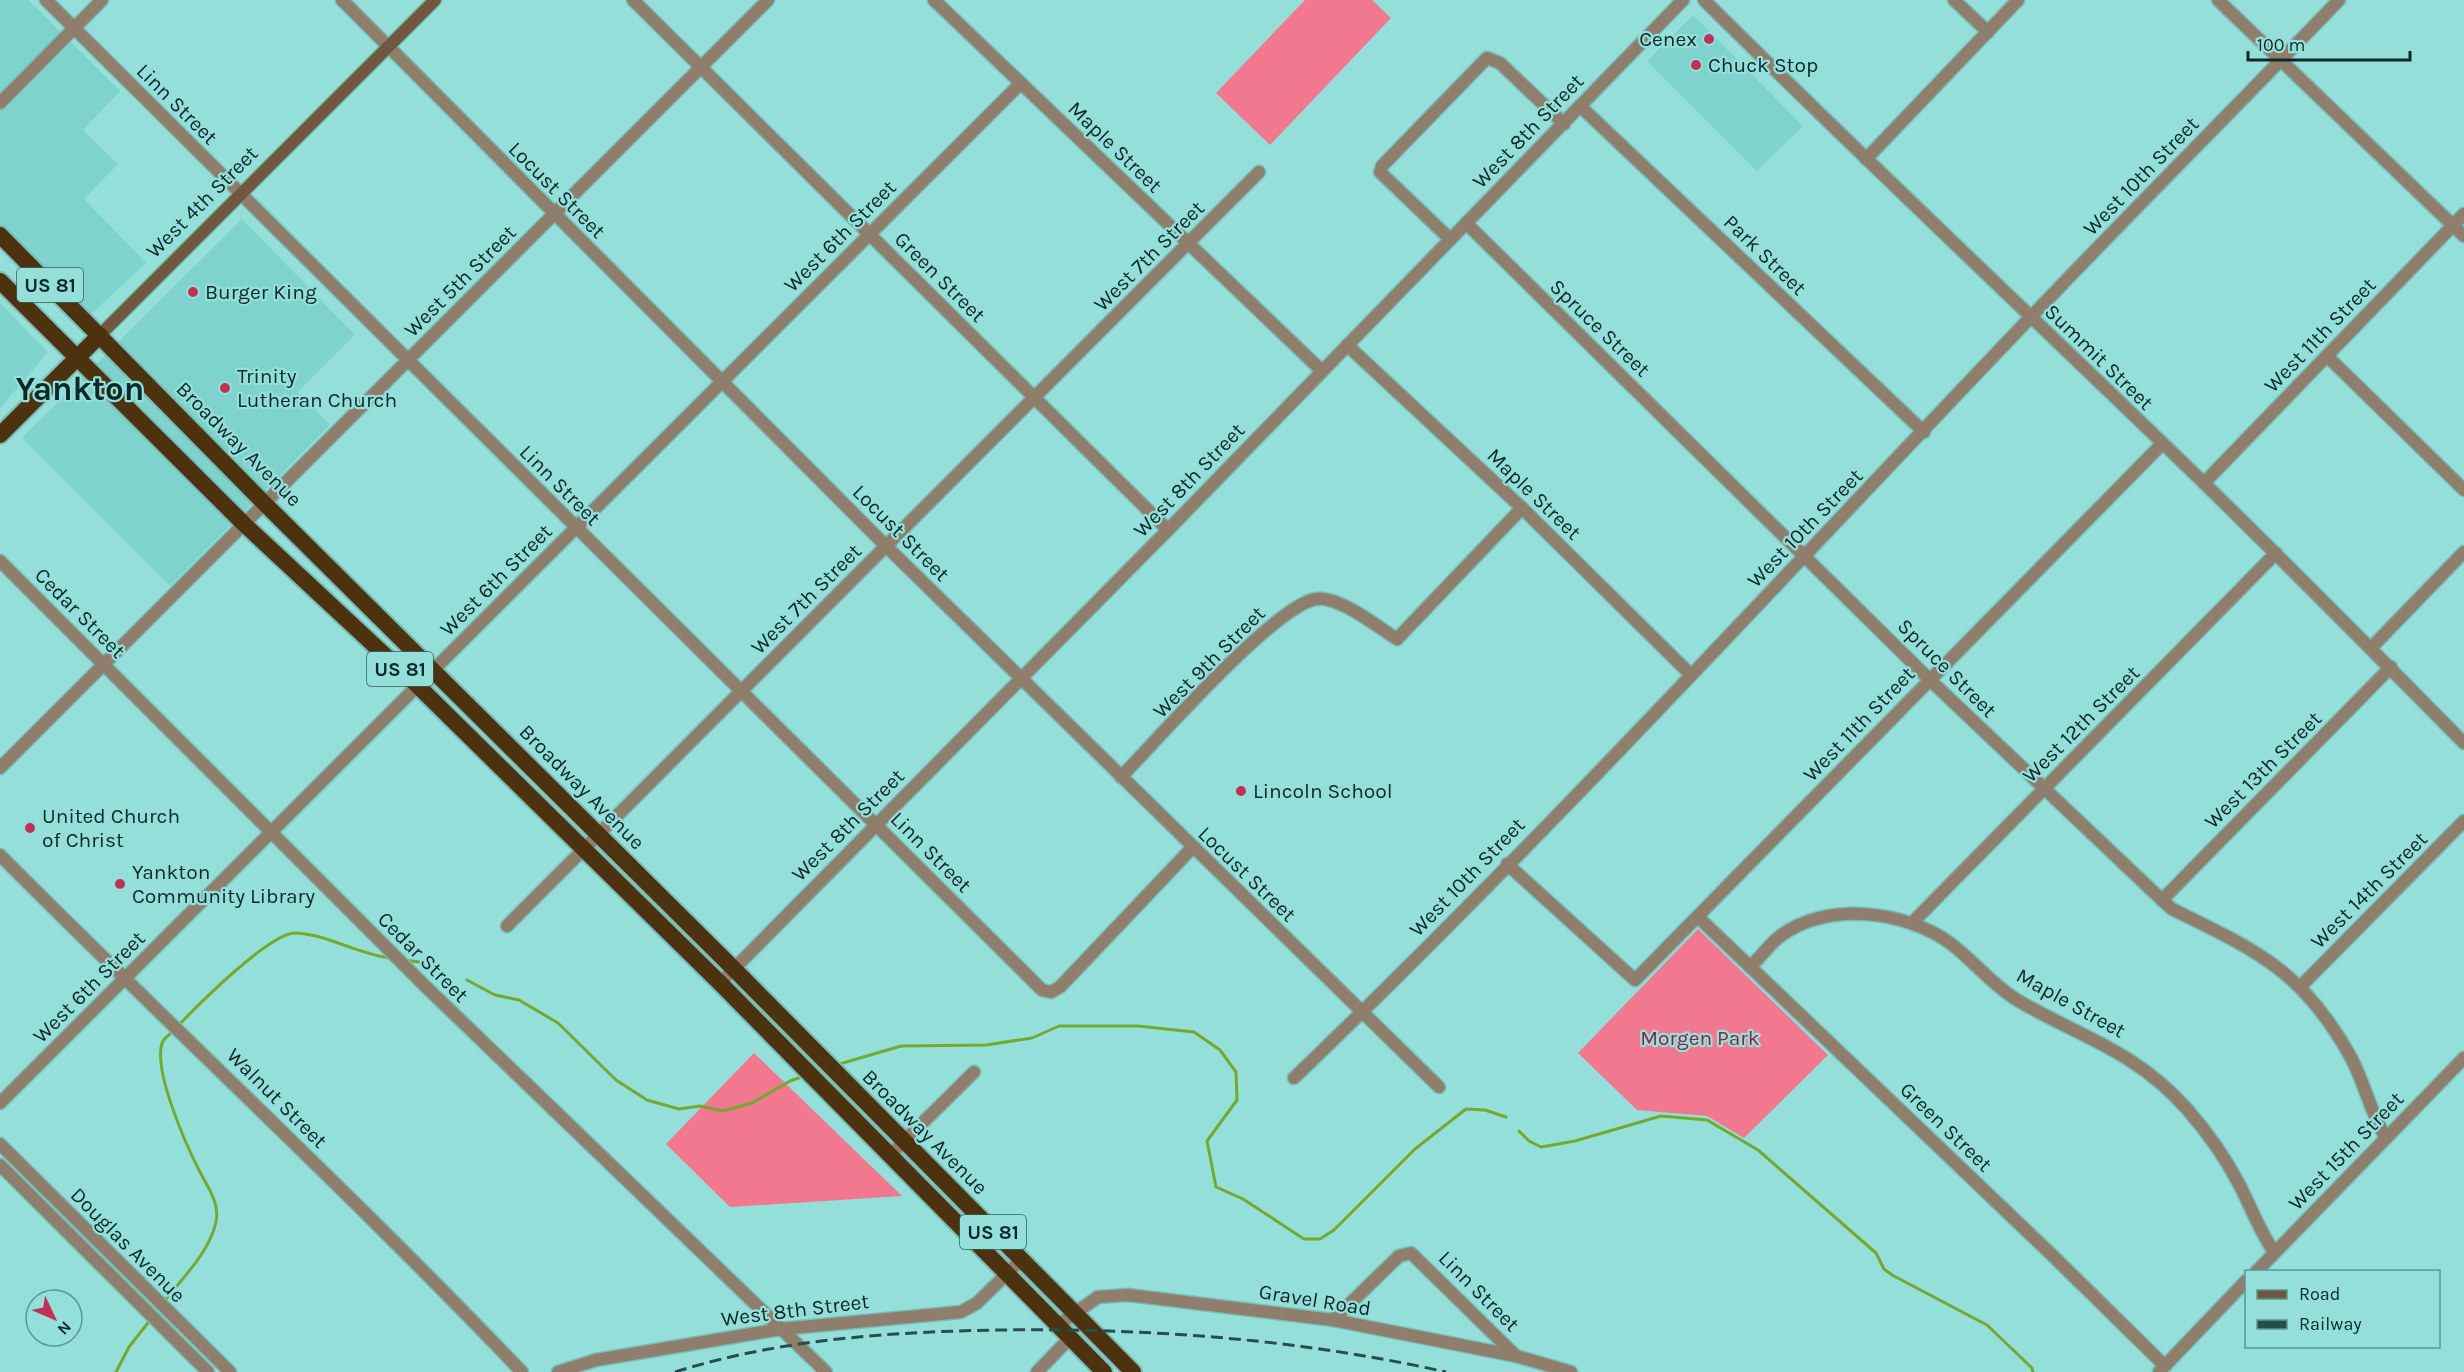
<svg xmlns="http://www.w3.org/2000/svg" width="2464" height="1372" font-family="Karla,sans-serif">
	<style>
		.built { fill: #7ed3cd }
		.green { fill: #f1788e }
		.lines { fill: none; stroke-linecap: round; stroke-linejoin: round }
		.stream { stroke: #74a930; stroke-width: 3 }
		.minor-casing { stroke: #79bbb6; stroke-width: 15 }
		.tertiary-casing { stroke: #79bbb6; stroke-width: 15 }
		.secondary-casing { stroke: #79bbb6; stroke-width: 15 }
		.trunk-casing { stroke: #79bbb6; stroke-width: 20 }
		.minor { stroke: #8f7e6c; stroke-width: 12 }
		.tertiary { stroke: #8f7e6c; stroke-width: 12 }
		.secondary { stroke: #6f583d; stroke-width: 12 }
		.trunk { stroke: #4c320f; stroke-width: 16 }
		.rail { stroke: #264f4c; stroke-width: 3; stroke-dasharray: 12 6; stroke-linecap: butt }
		.poi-dot { fill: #c03156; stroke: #95dfda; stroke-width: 2 }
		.labels { text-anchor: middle; stroke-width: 4.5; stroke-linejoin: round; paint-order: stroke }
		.shield { fill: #95dfda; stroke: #33605d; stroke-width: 1.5 }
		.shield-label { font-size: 20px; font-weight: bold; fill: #092a28 }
		.poi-label { font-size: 21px; fill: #092a28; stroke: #95dfda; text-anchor: start }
		.street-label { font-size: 21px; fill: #092a28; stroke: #95dfda }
		.park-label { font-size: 21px; fill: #952140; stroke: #95dfda }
		.town-label { font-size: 33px; font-weight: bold; fill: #092a28; stroke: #95dfda }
	</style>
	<rect width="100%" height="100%" fill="#95dfda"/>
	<g class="built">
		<path d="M0 0H28L120 91 83 130 118 164 84 199 146 263 91 314 0 226Z"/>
		<path d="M1693 15 1803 126 1757 171 1647 61Z"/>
		<path d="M242 219 355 335 298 392 330 425 170 586 22 438Z"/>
		<path d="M0 303 48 352 0 408Z"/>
	</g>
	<g class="green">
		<path d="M1305 0H1372L1391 18 1270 145 1216 93Z"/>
		<path d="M1698 929 1828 1055 1744 1138 1707 1116 1637 1110 1578 1053Z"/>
		<path d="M754 1053 902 1196 730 1207 666 1144Z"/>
	</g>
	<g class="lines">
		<g class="stream">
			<path d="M405 960 433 964"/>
			<path d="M467 980 495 995 519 1000 558 1023 616 1080 647 1100 679 1109 700 1106 723 1111 752 1103 790 1081 804 1076"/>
			<path d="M177 1027C197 1006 270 932 296 933 329 935 357 954 390 958"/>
			<path d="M836 1065 901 1046 986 1045 1032 1038 1059 1026H1138L1194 1032 1220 1050 1236 1072 1237 1100 1207 1141 1216 1187 1243 1199 1304 1239H1320L1334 1230 1415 1149 1466 1109 1485 1110 1506 1117"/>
			<path d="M1519 1131 1529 1141 1541 1147 1575 1141 1661 1116 1707 1120 1758 1150 1876 1253 1884 1269 1892 1275 1987 1325 2032 1368 2033 1372"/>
			<path d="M164 1302C183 1277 209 1253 216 1222 220 1203 208 1188 200 1172 187 1147 151 1067 163 1041 165 1038 170 1034 173 1031"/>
			<path d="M116 1372 129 1347 151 1319"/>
		</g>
		<defs>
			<g id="minor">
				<path d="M46 0 1042 990 1051 992 1060 987 1192 848"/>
				<path d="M342 0 886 546 1439 1087"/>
				<path d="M633 0 1168 530"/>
				<path d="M934 0 1322 371"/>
				<path d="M1954 0 1988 32"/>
				<path d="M2218 0 2464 236"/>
				<path d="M0 103 102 0"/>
				<path d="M1580 106 1924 432"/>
				<path d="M1866 159 2018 0"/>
				<path d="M1466 223 1930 680 2162 900 2172 909C2255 950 2301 969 2349 1054 2364 1080 2370 1112 2386 1138"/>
				<path d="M1450 239 1380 172 1382 166 1483 62 1487 58 1500 63 1564 124"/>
				<path d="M1347 345 1522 508 1691 675"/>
				<path d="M2327 356 2464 490"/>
				<path d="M2204 483 2464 214"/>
				<path d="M0 561 424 985 826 1372"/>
				<path d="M2371 648 2464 552"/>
				<path d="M0 768 768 0"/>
				<path d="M1121 777C1156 741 1274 606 1316 599 1338 595 1378 627 1397 639L1522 508"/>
				<path d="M1507 864 1635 980 2162 444"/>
				<path d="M2162 900 2391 667"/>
				<path d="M1698 917 2053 1256 2165 1366"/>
				<path d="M1913 922 2276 553"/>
				<path d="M507 926 1259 172"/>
				<path d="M1750 967C1760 958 1768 946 1779 937 1825 901 1905 910 1950 943 1975 962 1996 989 2024 1004 2086 1039 2136 1052 2187 1109 2207 1132 2225 1157 2239 1184 2251 1207 2259 1230 2274 1252"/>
				<path d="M2301 986 2464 821"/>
				<path d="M1294 1078C1548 834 1786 573 2029 319 2131 212 2236 107 2339 0"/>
				<path d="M0 1103 1020 84"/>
				<path d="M890 1155 974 1072"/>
				<path d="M1333 1320 1399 1256 1411 1253 1515 1355"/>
				<path d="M1058 1325 1098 1297 1128 1295 1333 1320 1516 1356 1571 1372"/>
				<path d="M1037 1372 1070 1338"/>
			</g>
			<g id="tertiary">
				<path d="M1704 0C1870 165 2040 324 2207 486 2294 571 2379 657 2464 743"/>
				<path d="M0 855C173 1029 353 1195 522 1372"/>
				<path d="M720 983 1168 530 1683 0"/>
				<path d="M0 1144 230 1372"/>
				<path d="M0 1165 208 1372"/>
				<path d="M2256 1272 2464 1058"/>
				<path d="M558 1372 596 1360 781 1329 961 1312 977 1303 1020 1261"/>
				<path d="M2159 1372 2246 1281"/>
			</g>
			<path id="secondary" d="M100 335 435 0"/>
			<g id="trunk">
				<path d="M0 235 264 503 734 969 1133 1372"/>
				<path d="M0 281 244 524 418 686 720 983 1104 1372"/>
				<path d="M0 435 100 335"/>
			</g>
		</defs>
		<use href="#minor" class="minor-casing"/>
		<use href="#tertiary" class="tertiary-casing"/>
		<use href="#secondary" class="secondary-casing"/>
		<use href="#trunk" class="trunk-casing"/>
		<use href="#minor" class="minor"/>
		<use href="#tertiary" class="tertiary"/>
		<use href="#secondary" class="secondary"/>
		<use href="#trunk" class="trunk"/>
		<path class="rail" d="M675 1372C780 1339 889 1332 998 1330 1148 1328 1299 1339 1446 1372"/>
	</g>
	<g class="poi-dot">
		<circle cx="1709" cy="39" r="6"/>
		<circle cx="1696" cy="65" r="6"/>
		<circle cx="193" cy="292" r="6"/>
		<circle cx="225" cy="388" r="6"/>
		<circle cx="1241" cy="791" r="6"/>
		<circle cx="30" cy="828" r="6"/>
		<circle cx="120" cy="884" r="6"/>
	</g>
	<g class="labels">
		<g class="shield">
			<rect x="17" y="268" width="66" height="34" rx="4.5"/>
			<rect x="367" y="652" width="66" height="34" rx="4.5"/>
			<rect x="960" y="1215" width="66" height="34" rx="4.5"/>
		</g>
		<g class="shield-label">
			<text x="50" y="292">US 81</text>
			<text x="400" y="676">US 81</text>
			<text x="993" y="1239">US 81</text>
		</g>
		<g class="poi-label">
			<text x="1697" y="46" text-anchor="end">Cenex</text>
			<text x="1708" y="72">Chuck Stop</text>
			<text x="205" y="299">Burger King</text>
			<text x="237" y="383">Trinity<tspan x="237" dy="24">Lutheran Church</tspan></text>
			<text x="1253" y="798">Lincoln School</text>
			<text x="42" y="823">United Church<tspan x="42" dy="24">of Christ</tspan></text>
			<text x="132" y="879">Yankton<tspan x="132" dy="24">Community Library</tspan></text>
		</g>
		<g class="street-label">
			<text transform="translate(177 104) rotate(45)" y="7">Linn Street</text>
			<text transform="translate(1528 131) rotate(-46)" y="7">West 8th Street</text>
			<text transform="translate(1115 147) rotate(44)" y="7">Maple Street</text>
			<text transform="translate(2141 176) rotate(-46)" y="7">West 10th Street</text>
			<text transform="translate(557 190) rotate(45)" y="7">Locust Street</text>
			<text transform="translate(202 202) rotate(-45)" y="7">West 4th Street</text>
			<text transform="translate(840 236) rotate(-45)" y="7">West 6th Street</text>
			<text transform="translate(1765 255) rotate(44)" y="7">Park Street</text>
			<text transform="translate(1149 256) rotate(-45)" y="7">West 7th Street</text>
			<text transform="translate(940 277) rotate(45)" y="7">Green Street</text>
			<text transform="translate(460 281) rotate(-45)" y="7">West 5th Street</text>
			<text transform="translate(1600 328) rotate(44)" y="7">Spruce Street</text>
			<text transform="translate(2320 335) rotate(-46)" y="7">West 11th Street</text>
			<text transform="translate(2099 357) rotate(44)" y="7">Summit Street</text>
			<text transform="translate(239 444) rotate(45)" y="7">Broadway Avenue</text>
			<text transform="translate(1189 480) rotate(-46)" y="7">West 8th Street</text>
			<text transform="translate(560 485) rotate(45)" y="7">Linn Street</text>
			<text transform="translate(1534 494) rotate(44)" y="7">Maple Street</text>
			<text transform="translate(1805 528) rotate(-46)" y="7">West 10th Street</text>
			<text transform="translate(901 533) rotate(45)" y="7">Locust Street</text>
			<text transform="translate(496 580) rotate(-45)" y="7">West 6th Street</text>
			<text transform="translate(806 599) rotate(-45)" y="7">West 7th Street</text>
			<text transform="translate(80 613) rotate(45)" y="7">Cedar Street</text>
			<text transform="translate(1209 662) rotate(-45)" y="7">West 9th Street</text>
			<text transform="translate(1947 668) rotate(45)" y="7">Spruce Street</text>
			<text transform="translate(1859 724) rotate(-46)" y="7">West 11th Street</text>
			<text transform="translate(2081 724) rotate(-45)" y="7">West 12th Street</text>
			<text transform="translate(2263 770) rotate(-45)" y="7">West 13th Street</text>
			<text transform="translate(582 787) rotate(45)" y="7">Broadway Avenue</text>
			<text transform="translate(848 825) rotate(-45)" y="7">West 8th Street</text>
			<text transform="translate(931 852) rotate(45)" y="7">Linn Street</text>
			<text transform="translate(1247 874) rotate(44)" y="7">Locust Street</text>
			<text transform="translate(1467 877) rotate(-46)" y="7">West 10th Street</text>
			<text transform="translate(2369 890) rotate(-45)" y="7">West 14th Street</text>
			<text transform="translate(423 957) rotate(45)" y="7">Cedar Street</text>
			<text transform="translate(89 987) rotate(-45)" y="7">West 6th Street</text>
			<text transform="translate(2071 1003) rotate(29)" y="7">Maple Street</text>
			<text transform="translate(277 1098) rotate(45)" y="7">Walnut Street</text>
			<text transform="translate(1946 1127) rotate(44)" y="7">Green Street</text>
			<text transform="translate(925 1132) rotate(45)" y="7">Broadway Avenue</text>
			<text transform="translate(2346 1151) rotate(-46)" y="7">West 15th Street</text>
			<text transform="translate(128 1245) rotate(45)" y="7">Douglas Avenue</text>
			<text transform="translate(1479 1291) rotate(45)" y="7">Linn Street</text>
			<text transform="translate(1315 1300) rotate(9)" y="7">Gravel Road</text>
			<text transform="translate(795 1310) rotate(-7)" y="7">West 8th Street</text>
		</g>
		<g class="park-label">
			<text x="1700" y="1045">Morgen Park</text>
		</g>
		<g class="town-label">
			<text x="80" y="400">Yankton</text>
		</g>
	</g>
	<rect x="2245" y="1270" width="195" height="78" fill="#95dfda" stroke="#5d9793" stroke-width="1.5"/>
	<rect x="2257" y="1290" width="30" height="9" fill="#6f583d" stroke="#5d9793" stroke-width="1.5"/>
	<text x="2299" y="1300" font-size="18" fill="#092a28">Road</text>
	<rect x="2257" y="1320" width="30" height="9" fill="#264f4c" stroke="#5d9793" stroke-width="1.5"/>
	<text x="2299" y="1330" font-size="18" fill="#092a28">Railway</text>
	<g transform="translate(54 1318) rotate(134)"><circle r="28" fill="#95dfda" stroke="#5d9793" stroke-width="1.5"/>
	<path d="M0-4.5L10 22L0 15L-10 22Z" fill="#c03156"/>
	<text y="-9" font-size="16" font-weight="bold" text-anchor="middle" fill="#092a28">N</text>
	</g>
	<path d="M2248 51v9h162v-9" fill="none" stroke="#092a28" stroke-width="3"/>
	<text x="2257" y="51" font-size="18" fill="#092a28" stroke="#95dfda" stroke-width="4.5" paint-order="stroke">100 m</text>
</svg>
